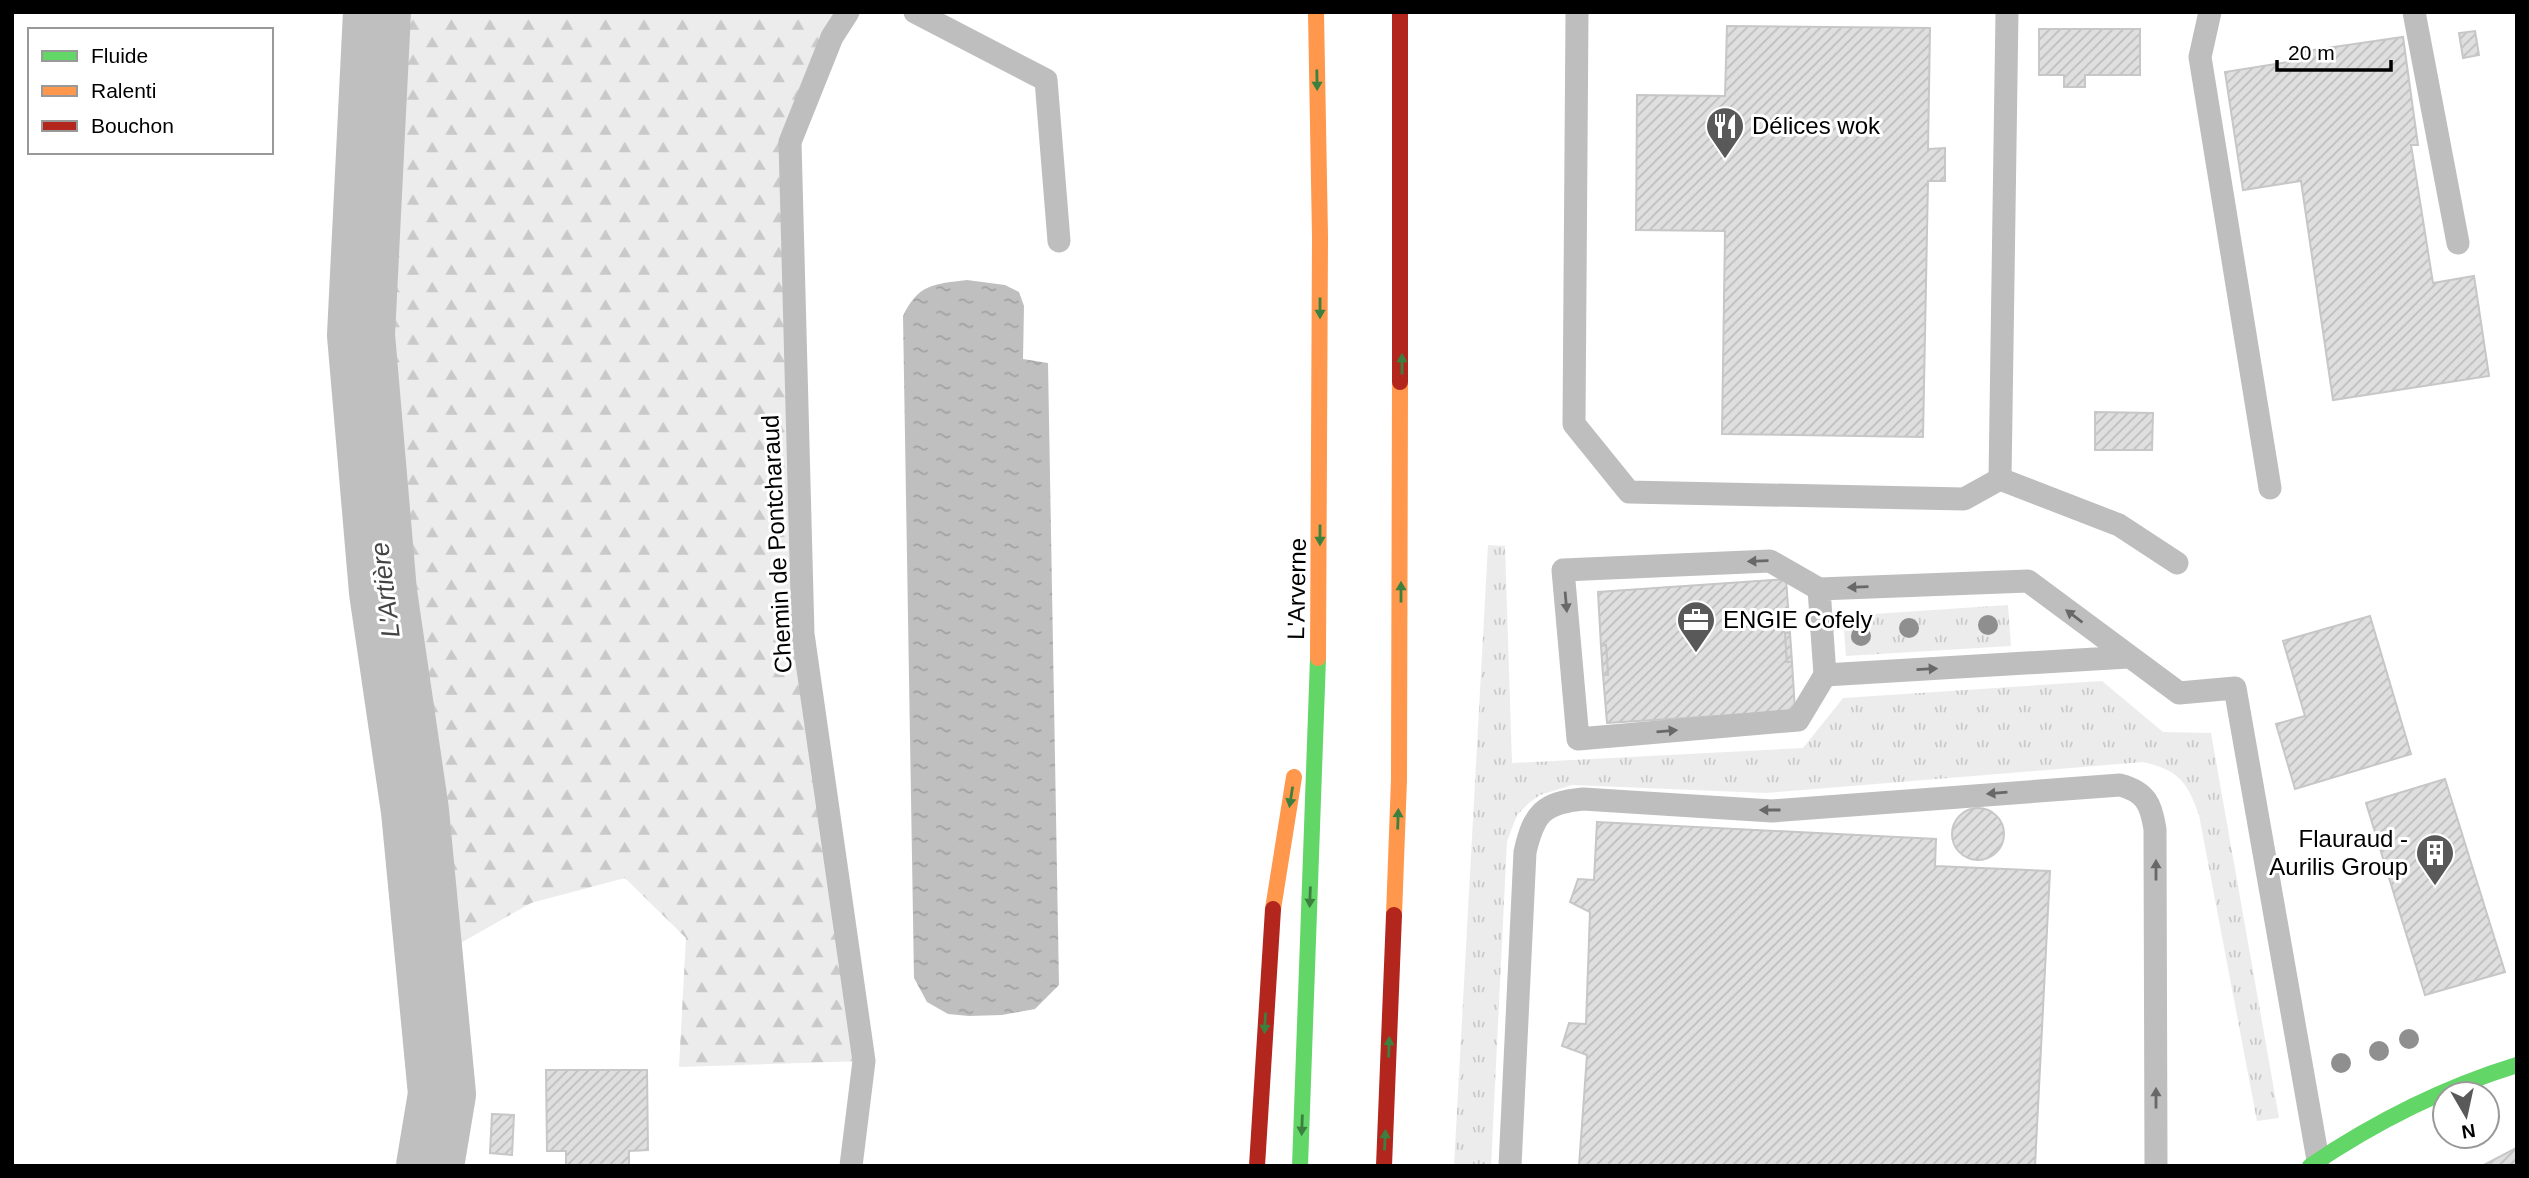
<svg xmlns="http://www.w3.org/2000/svg" width="2529" height="1178" font-family="Arial,sans-serif">
	<style>
		.grass { fill: url(#grass-tufts) }
		.forest { fill: url(#forest-firs) }
		.water { fill: url(#water-ripples) }
		.lines { fill: none; stroke-linecap: round; stroke-linejoin: round }
		.river { stroke: #bfbfbf; stroke-width: 68 }
		.building { fill: url(#building-hatch); stroke: #c7c7c7; stroke-width: 2 }
		.lane { stroke: #bebebe; stroke-width: 23 }
		.fast { stroke: #63d668; stroke-width: 16 }
		.slow { stroke: #ff974d; stroke-width: 16 }
		.jam { stroke: #b3261e; stroke-width: 16 }
		.tree { fill: #8f8f8f }
		.oneway { fill: #3b803e }
		.oneway2 { fill: #686868 }
		.labels { text-anchor: middle; stroke-width: 6; stroke-linejoin: round; paint-order: stroke }
		.poi-label { font-size: 24px; fill: #000; stroke: #fff; text-anchor: start }
		.street-label { font-size: 24px; fill: #000; stroke: #fff }
		.water-label { font-size: 26px; font-style: italic; fill: #444; stroke: #fff }
	</style>
	<defs>
		<pattern id="grass-tufts" width="24" height="20" patternUnits="userSpaceOnUse" patternTransform="scale(1.75)"><rect width="24" height="20" fill="#ececec"/><path d="M3 7l-1-3M5 7V3M7 7l1-3M15 17l-1-3M17 17v-4M19 17l1-3" fill="none" stroke="#c9c9c9"/></pattern>
		<pattern id="forest-firs" width="22" height="20" patternUnits="userSpaceOnUse" patternTransform="scale(1.75)"><rect width="22" height="20" fill="#ececec"/><path d="M5 1l3.5 6h-7zM16 11l3.5 6h-7z" fill="#c9c9c9"/></pattern>
		<pattern id="water-ripples" width="26" height="14" patternUnits="userSpaceOnUse" patternTransform="scale(1.75)"><rect width="26" height="14" fill="#bfbfbf"/><path d="M2 4q2-2 4 0t4 0M15 11q2-2 4 0t4 0" fill="none" stroke="#a2a2a2"/></pattern>
		<pattern id="building-hatch" width="6" height="6" patternUnits="userSpaceOnUse" patternTransform="scale(1.75)"><rect width="6" height="6" fill="#dfdfdf"/><path d="M-1 1l2-2M0 6l6-6M5 7l2-2" fill="none" stroke="#bebebe"/></pattern>
	</defs>
	<rect width="100%" height="100%" fill="#fff"/>
	<g class="grass">
		<path d="M1488 545 1505 546 1512 763 1803 748 1843 698 2102 681 2163 732 2211 733 2279 1118 2257 1121 2199 815C2187 781 2178 770 2143 762L1766 793 1572 785 1540 795 1529 803 1517 815 1507 841 1491 1166H1454Z"/>
		<path d="M2008 605 2011 646 1846 656 1843 616Z"/>
	</g>
	<path class="forest" d="M377 12H848L790 143 803 634 864 1061 679 1067 686 938 625 878 531 903 429 961 415 811 383 592 361 335Z"/>
	<path class="water" d="M967 280 1005 285 1019 292 1024 306 1023 359 1048 363 1059 985 1035 1009 1002 1015 969 1016 948 1014 927 1002 914 978 903 316C918 284 934 284 967 280Z"/>
	<g class="lines">
		<path class="river" d="M377 12 361 335 383 592 415 811 442 1094 430 1166"/>
	</g>
	<g class="building">
		<path d="M1727 26 1930 28 1928 149 1945 148V181H1928L1923 437 1722 434 1725 231 1636 230 1637 95 1725 96Z"/>
		<path d="M2039 29H2140V75H2085V87H2064V75H2039Z"/>
		<path d="M2475 31 2479 55 2463 58 2459 33Z"/>
		<path d="M2403 37 2418 145H2411L2433 283 2474 276 2489 376 2333 400 2301 181 2243 190 2225 72 2294 61 2292 53Z"/>
		<path d="M2095 412 2153 413 2152 450H2095Z"/>
		<path d="M1786 579 1790 633H1785L1787 662H1792L1795 711 1607 723 1603 675H1608L1606 645 1601 646 1598 592Z"/>
		<path d="M2370 616 2411 754 2295 789 2276 724 2305 716 2283 641Z"/>
		<path d="M1785 633H1790L1792 662H1787Z"/>
		<path d="M1606 645 1608 675H1603L1601 646Z"/>
		<path d="M2445 779 2505 972 2425 995 2366 803Z"/>
		<circle cx="1978" cy="834" r="26"/>
		<path d="M1597 822 1936 839 1935 866 2050 871 2035 1166H1579L1587 1055 1562 1046 1569 1023 1586 1024 1590 912 1570 902 1578 879 1594 880Z"/>
		<path d="M546 1070H647L648 1150 629 1151V1166H566V1151H547Z"/>
		<path d="M492 1114 514 1115 512 1155 490 1153Z"/>
		<path d="M2516 1148 2517 1166H2482Z"/>
	</g>
	<g class="lines">
		<g class="lane">
			<path d="M848 12 832 37 790 142 803 634 864 1061 851 1166"/>
			<path d="M915 12 1046 80 1059 241"/>
			<path d="M1577 12 1574 424 1629 492 1964 499 2000 479"/>
			<path d="M2007 12 2000 479 2119 525 2177 563"/>
			<path d="M2210 12 2200 57 2270 488"/>
			<path d="M2414 12 2458 243"/>
			<path d="M1819 589 1770 561 1563 570 1578 739 1798 720 1825 675"/>
			<path d="M2128 657 1825 675 1819 589 2028 581 2179 693 2235 688 2318 1160"/>
			<path d="M1510 1166 1525 852C1534 813 1543 803 1583 799L1772 811 2120 785C2146 792 2151 804 2155 829L2156 1166"/>
		</g>
		<g class="fast">
			<path d="M1300 1166 1318 658"/>
			<path d="M2310 1166C2375 1122 2442 1088 2517 1065"/>
		</g>
		<g class="slow">
			<path d="M1316 12 1320 237 1318 658"/>
			<path d="M1273 909 1294 777"/>
			<path d="M1394 915 1399 779 1400 382"/>
		</g>
		<g class="jam">
			<path d="M1400 382V12"/>
			<path d="M1257 1166 1273 909"/>
			<path d="M1384 1166 1394 915"/>
		</g>
	</g>
	<g class="tree">
		<circle cx="1988" cy="625" r="10"/>
		<circle cx="1909" cy="628" r="10"/>
		<circle cx="1861" cy="636" r="10"/>
		<circle cx="2409" cy="1039" r="10"/>
		<circle cx="2379" cy="1051" r="10"/>
		<circle cx="2341" cy="1063" r="10"/>
	</g>
	<defs><path id="oneway-solid" d="M-6-.8H1V-3.2L6.5 0L1 3.2V.8H-6Z" transform="scale(1.75)"/></defs>
	<g class="oneway">
		<use href="#oneway-solid" transform="translate(1317 80) rotate(89)"/>
		<use href="#oneway-solid" transform="translate(1320 308) rotate(90)"/>
		<use href="#oneway-solid" transform="translate(1402 364) rotate(-90)"/>
		<use href="#oneway-solid" transform="translate(1320 535) rotate(90)"/>
		<use href="#oneway-solid" transform="translate(1401 592) rotate(-90)"/>
		<use href="#oneway-solid" transform="translate(1291 797) rotate(99)"/>
		<use href="#oneway-solid" transform="translate(1398 819) rotate(-88)"/>
		<use href="#oneway-solid" transform="translate(1310 897) rotate(92)"/>
		<use href="#oneway-solid" transform="translate(1265 1023) rotate(93)"/>
		<use href="#oneway-solid" transform="translate(1389 1047) rotate(-88)"/>
		<use href="#oneway-solid" transform="translate(1302 1125) rotate(92)"/>
		<use href="#oneway-solid" transform="translate(1385 1140) rotate(-87)"/>
	</g>
	<g class="oneway2">
		<use href="#oneway-solid" transform="translate(1758 561) rotate(178)"/>
		<use href="#oneway-solid" transform="translate(1858 587) rotate(178)"/>
		<use href="#oneway-solid" transform="translate(1566 602) rotate(85)"/>
		<use href="#oneway-solid" transform="translate(2074 616) rotate(-143)"/>
		<use href="#oneway-solid" transform="translate(1927 669) rotate(-3)"/>
		<use href="#oneway-solid" transform="translate(1667 731) rotate(-5)"/>
		<use href="#oneway-solid" transform="translate(1997 793) rotate(175)"/>
		<use href="#oneway-solid" transform="translate(1770 810) rotate(-180)"/>
		<use href="#oneway-solid" transform="translate(2156 870) rotate(-90)"/>
		<use href="#oneway-solid" transform="translate(2156 1098) rotate(-90)"/>
	</g>
	<defs>
		<symbol id="restaurant-pin" viewBox="-11 -11 22 30"><path d="M0 17L-7.5 6A9.5 9.5 0 1 1 7.5 6Z" fill="#595959" stroke="#fff"/><path d="M-5-6h1v4h1v-4h1v4h1v-4h1v5L-1.5 .5V6h-2V.5L-5-1ZM5-6V6H3V1.5H1.5Q1.5-4 5-6Z" fill="#fff"/></symbol>
		<symbol id="office-pin" viewBox="-11 -11 22 30"><path d="M0 17L-7.5 6A9.5 9.5 0 1 1 7.5 6Z" fill="#595959" stroke="#fff"/><path d="M-6-3h4V-5.5h4V-3h4V5H-6ZM-1-4.5V-3h2v-1.5ZM-6 0V1H6V0Z" fill="#fff"/></symbol>
		<symbol id="building-pin" viewBox="-11 -11 22 30"><path d="M0 17L-7.5 6A9.5 9.5 0 1 1 7.5 6Z" fill="#595959" stroke="#fff"/><path d="M-4-6H4V6H1V3H-1V6H-4ZM-2.5-4.3h1.7v1.8h-1.7ZM.8-4.3h1.7v1.8H.8ZM-2.5-1h1.7V.8h-1.7ZM.8-1h1.7V.8H.8Z" fill="#fff"/></symbol>
	</defs>
	<g fill-rule="evenodd">
		<use href="#restaurant-pin" x="1703" y="104" width="44" height="60"/>
		<use href="#office-pin" x="1674" y="598" width="44" height="60"/>
		<use href="#building-pin" x="2413" y="831" width="44" height="60"/>
	</g>
	<g class="labels">
		<g class="poi-label">
			<text x="1752" y="134">Délices wok</text>
			<text x="1723" y="628">ENGIE Cofely</text>
			<text x="2408" y="847" text-anchor="end">Flauraud -<tspan x="2408" dy="28">Aurilis Group</tspan></text>
		</g>
		<g class="street-label">
			<text transform="translate(777 544) rotate(-93)" y="8">Chemin de Pontcharaud</text>
			<text transform="translate(1297 589) rotate(-89)" y="8">L'Arverne</text>
		</g>
		<g class="water-label">
			<text transform="translate(385 590) rotate(-97)" y="9">L'Artière</text>
		</g>
	</g>
	<rect width="2529" height="1178" fill="none" stroke="#000000" stroke-width="28"/>
	<rect x="28" y="28" width="245" height="126" fill="#ffffff" stroke="#999999" stroke-width="2"/>
	<rect x="42" y="51" width="35" height="10" fill="#63d668" stroke="#999999" stroke-width="2"/>
	<text x="91" y="63" font-size="21" fill="#000000">Fluide</text>
	<rect x="42" y="86" width="35" height="10" fill="#ff974d" stroke="#999999" stroke-width="2"/>
	<text x="91" y="98" font-size="21" fill="#000000">Ralenti</text>
	<rect x="42" y="121" width="35" height="10" fill="#b3261e" stroke="#999999" stroke-width="2"/>
	<text x="91" y="133" font-size="21" fill="#000000">Bouchon</text>
	<g transform="translate(2466 1115) rotate(171)"><circle r="33" fill="#ffffff" stroke="#999999" stroke-width="2"/>
	<path d="M0-5L12 26L0 18L-12 26Z" fill="#595959"/>
	<text y="-10" font-size="19" font-weight="bold" text-anchor="middle" fill="#000000">N</text>
	</g>
	<path d="M2277 60v10h114v-10" fill="none" stroke="#000000" stroke-width="3.5"/>
	<text x="2288" y="60" font-size="21" fill="#000000" stroke="#ffffff" stroke-width="5" paint-order="stroke">20 m</text>
</svg>
